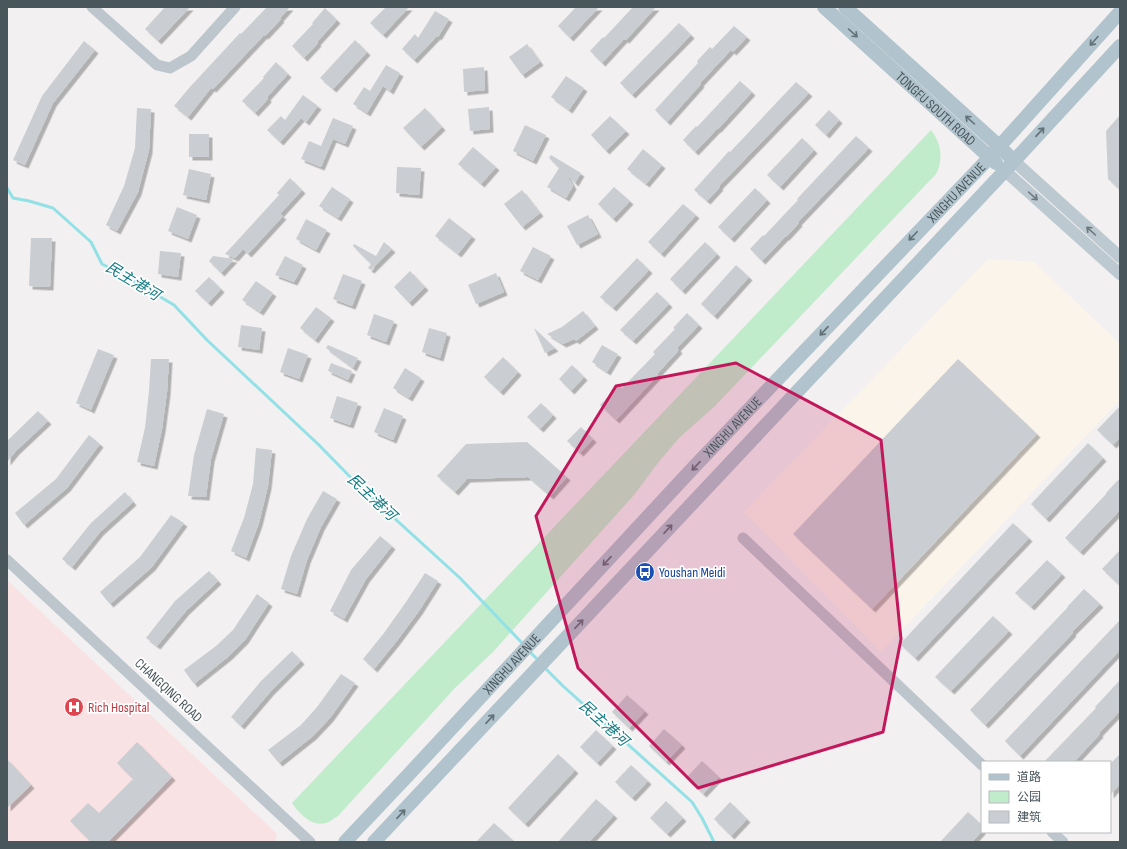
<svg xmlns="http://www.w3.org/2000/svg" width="1127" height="849" font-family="'Sofia Sans Condensed','Noto Sans SC',sans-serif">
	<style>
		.commercial { fill: #fbf4eb }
		.medical { fill: #f9e2e4 }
		.green { fill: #c1eccc }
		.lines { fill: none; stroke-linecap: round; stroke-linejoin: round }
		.stream { stroke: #91e1e6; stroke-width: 3 }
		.building { fill: #caced2; filter: url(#shadow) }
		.tertiary { stroke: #bcc6cc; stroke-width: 11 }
		.secondary { stroke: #bdc9d0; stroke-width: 12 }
		.primary { stroke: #b1c3cc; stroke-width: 14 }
		.oneway { stroke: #637178 }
		.oneway2 { stroke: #6c787f }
		.marked { fill: #c2185b; fill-opacity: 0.2; stroke: #c2185b; stroke-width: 3; stroke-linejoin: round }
		.labels { text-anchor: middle; stroke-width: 3.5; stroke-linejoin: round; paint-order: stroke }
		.street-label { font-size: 14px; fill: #49565c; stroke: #fff }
		.transit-label { font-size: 14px; fill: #164399; stroke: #fff; text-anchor: start }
		.health-label { font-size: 14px; fill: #be3a42; stroke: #fff; text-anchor: start }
		.water-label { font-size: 15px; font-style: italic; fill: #157d85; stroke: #fff }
	</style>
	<defs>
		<filter id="shadow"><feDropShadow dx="3.5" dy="3.5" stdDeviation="0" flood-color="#0004"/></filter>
	</defs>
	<rect width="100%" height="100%" fill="#f2f0f0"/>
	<path class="commercial" d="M988 259 1034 262 1120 344V400L881 652 744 512Z"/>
	<path class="medical" d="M7 580 277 834 275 842H7Z"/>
	<path class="green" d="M931 130C938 139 942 150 940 161 940 165 938 170 936 174L715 406 679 438 658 463 634 495 493 652 455 688 338 816C334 818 330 822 326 823 311 827 299 813 292 803Z"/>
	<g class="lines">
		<g class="stream">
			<path d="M7 188 13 198 29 201 53 208 91 242 102 264 118 272 174 305 207 340 319 445 359 486 460 578 524 645"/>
			<path d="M529 651 539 661"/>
			<path d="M544 667 563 686 692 802 702 818 714 842"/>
		</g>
	</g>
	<g class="building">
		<path d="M165 7H190L158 41 145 29Z"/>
		<path d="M267 7H290L280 18 281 19 265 36 264 35 213 89 211 88 188 117 174 106 189 88 240 33 241 34Z"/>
		<path d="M386 7H409L383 35 370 23Z"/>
		<path d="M576 7H599L570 38 558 26Z"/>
		<path d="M633 7H656L626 40 624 39 602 63 590 51 603 37 604 38Z"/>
		<path d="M325 8 337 20 317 42 318 43 304 58 292 46 313 24 312 23Z"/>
		<path d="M435 11 449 19 438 37 437 36 414 60 402 49 415 34 418 38Z"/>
		<path d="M679 23 691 35 632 95 620 83Z"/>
		<path d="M734 26 747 37 733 52 731 50 700 83 701 84 667 122 655 110 698 63 697 61 710 47 712 49Z"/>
		<path d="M355 40 367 52 333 89 320 78Z"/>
		<path d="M84 41 95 50 53 103 25 165 13 160 42 96Z"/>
		<path d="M527 44 540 62 522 75 509 57Z"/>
		<path d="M276 62 288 74 267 97 268 99 255 113 242 101 264 78 263 77Z"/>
		<path d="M386 65 400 73 390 91 383 86 367 113 353 104 364 87 370 91Z"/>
		<path d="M484 67 485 90 464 92 463 69Z"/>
		<path d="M566 76 584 88 569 110 551 97Z"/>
		<path d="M740 81 752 92 718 129H717L695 152 683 140 696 126 697 127Z"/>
		<path d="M796 82 809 93 719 186 720 187 707 201 694 190 729 151 730 152Z"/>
		<path d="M303 95 318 106 306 122 301 118 280 142 267 130 281 116 285 120Z"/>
		<path d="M489 107 490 129 470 131 468 109Z"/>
		<path d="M137 108 151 109 149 150 138 192 117 231 106 225 124 186 135 148Z"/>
		<path d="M425 108 442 127 421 147 403 128Z"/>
		<path d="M829 110 839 120 826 135 815 125Z"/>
		<path d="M1120 115V190L1108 179 1106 131Z"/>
		<path d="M610 116 626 131 606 151 591 135Z"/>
		<path d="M333 118 353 126 345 144 333 139 321 167 301 159 309 141 321 146Z"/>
		<path d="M525 125 546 135 533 161 513 151Z"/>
		<rect x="189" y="134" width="20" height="23"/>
		<path d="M856 136 869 148 798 222 799 223 786 237H785L762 261 750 249 763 235 764 236 798 200 797 199Z"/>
		<path d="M802 138 814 150 780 187 767 175Z"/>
		<path d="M473 147 496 167 481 184 458 164Z"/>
		<path d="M643 149 662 165 646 184 627 169Z"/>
		<path d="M551 155 581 173 575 183 567 175 573 186 566 198 547 187 559 168 549 158Z"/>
		<path d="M397 167 421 168 419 195 396 193Z"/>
		<path d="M189 169 211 174 206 200 183 195Z"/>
		<path d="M290 178 302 190 280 214 283 216 248 254 243 249 235 258 225 254 279 195 277 193Z"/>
		<path d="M332 187 350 199 338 218 319 206Z"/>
		<path d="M614 187 630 201 613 219 598 204Z"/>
		<path d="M755 188 767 200 731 239 718 227Z"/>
		<path d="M522 190 540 213 522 227 504 204Z"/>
		<path d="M683 204 696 215 661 254 648 242Z"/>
		<path d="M177 207 197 215 188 239 168 231Z"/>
		<path d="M588 215 598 234 577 245 567 226Z"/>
		<path d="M449 218 472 236 458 254 435 236Z"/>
		<path d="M306 219 327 230 316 250 296 239Z"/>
		<path d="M31 238H52L50 287 29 286Z"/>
		<path d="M384 242 392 249 371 270 368 268 371 264 353 246 354 244 376 256Z"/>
		<path d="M705 242 717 254 682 291 670 279Z"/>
		<path d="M533 247 551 256 538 280 520 271Z"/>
		<path d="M160 251 181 253 178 277 158 274Z"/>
		<path d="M213 256 234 259 221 273 209 261Z"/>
		<path d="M285 256 303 265 294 282 275 275Z"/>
		<path d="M637 258 649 270 613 308 600 297Z"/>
		<path d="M736 265 749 277 714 316 701 304Z"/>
		<path d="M410 271 425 287 409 303 394 287Z"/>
		<path d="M496 273 504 292 476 304 468 285Z"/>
		<path d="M343 274 362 281 352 306 333 299Z"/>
		<path d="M209 277 221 289 208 303 195 291Z"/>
		<path d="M256 281 273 293 260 312 242 300Z"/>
		<path d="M657 292 669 304 633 341 620 330Z"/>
		<path d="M316 307 331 318 315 340 300 328Z"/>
		<path d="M583 311 595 326 576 341 574 339 563 344 547 334 562 327Z"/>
		<path d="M687 313 699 325 677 348 679 350 657 374 658 375 616 420 600 405 619 385 622 388 655 354 653 352 675 329 673 328Z"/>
		<path d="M374 314 394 321 386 342 367 335Z"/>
		<path d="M241 325 262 328 259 350 238 347Z"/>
		<path d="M429 328 447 333 440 358 422 352Z"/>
		<path d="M534 328 555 348 545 353Z"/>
		<path d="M328 345 358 358 353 368 326 348Z"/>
		<path d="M602 345 618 354 607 372 592 362Z"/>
		<path d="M288 348 308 355 299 379 280 372Z"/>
		<path d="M98 349 114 355 91 410 76 403Z"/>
		<path d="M503 357 518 372 500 392 484 377Z"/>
		<path d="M151 359H169L167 392 162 429 154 466 137 462 145 428 149 391Z"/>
		<path d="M958 359 1037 434 872 609 793 534Z"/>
		<path d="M331 363 352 371 348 380 328 371Z"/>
		<path d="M572 365 584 377 571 391 559 379Z"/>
		<path d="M405 368 421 378 409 398 393 388Z"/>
		<path d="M337 396 358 403 350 425 330 418Z"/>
		<path d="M541 403 553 415 540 429 527 417Z"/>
		<path d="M1120 406V437L1113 445 1097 430Z"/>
		<path d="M384 408 403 416 393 440 374 432Z"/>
		<path d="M207 409 224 414 211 459 206 497 188 496 194 455Z"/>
		<path d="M38 411 48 421 16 451 7 462V441Z"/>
		<path d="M581 427 593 439 580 453 567 441Z"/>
		<path d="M89 435 100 444 67 488 24 525 15 513 56 479Z"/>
		<path d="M527 442 567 477 550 496 528 477 467 479 455 492 437 476 466 444Z"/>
		<path d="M1088 443 1103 458 1046 519 1031 504Z"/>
		<path d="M256 448 272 450 268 486 259 523 246 558 231 551 244 518 253 484Z"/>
		<path d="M1120 478V510L1080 552 1065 538 1106 494V493Z"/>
		<path d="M323 491 337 499 321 527 307 560 297 594 281 589 291 556 307 519Z"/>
		<path d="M125 492 133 502 100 532 72 567 62 559 91 523Z"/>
		<path d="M171 515 184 523 152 567 110 604 100 592 140 557Z"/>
		<path d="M1013 523 1029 538 915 658 900 644Z"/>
		<path d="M380 536 392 546 366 579 344 619 330 611 351 570Z"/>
		<path d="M1120 550V586L1102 569Z"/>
		<path d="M1047 560 1062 574 1031 607 1015 593Z"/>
		<path d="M209 571 218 581 186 611 157 646 146 638 175 601Z"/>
		<path d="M425 573 438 581 419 611 396 642 374 669 363 659 384 633 406 602Z"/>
		<path d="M1084 589 1100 604 1072 632 1073 633 985 725 970 710 1068 607H1067Z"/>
		<path d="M257 594 269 603 245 640 229 656 194 684 184 670 216 646 233 630Z"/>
		<path d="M993 616 1009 631 951 691 935 677Z"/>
		<path d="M1120 620V650L1020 756 1005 741Z"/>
		<path d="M292 651 301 661 271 691 241 726 231 717 261 681Z"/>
		<path d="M341 674 355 683 330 718 313 736 279 763 268 750 301 725 317 707Z"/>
		<path d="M1120 680V711L1099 733 1100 734 1074 762H1044L1096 708 1095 707Z"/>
		<path d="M627 695 645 711 629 728 612 712Z"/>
		<path d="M664 729 682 745 666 762 649 746Z"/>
		<path d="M596 730 613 746 597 763 580 747Z"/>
		<path d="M137 742 172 777 108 842H91L70 821 88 803 99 813 133 779 117 763Z"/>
		<path d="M558 754 575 770 525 824 508 808Z"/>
		<path d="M1120 754V784L1110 795V764Z"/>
		<path d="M7 759 31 785 7 808Z"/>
		<path d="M702 761 719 777 703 794 686 778Z"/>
		<path d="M631 765 648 781 632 798 615 782Z"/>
		<path d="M596 799 614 815 589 842H558Z"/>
		<path d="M666 801 683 818 667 834 650 818Z"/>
		<path d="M730 802 747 819 731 836 714 819Z"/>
		<path d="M968 812 982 825V831L972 842H940Z"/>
		<path d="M494 823 515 842H476Z"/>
	</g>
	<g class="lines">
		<g class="tertiary">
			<path d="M92 7 157 65 170 68 191 56 235 7"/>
			<path d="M743 538 982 765"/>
			<path d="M7 560 310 842"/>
			<path d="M1052 832 1063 842"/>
		</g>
		<g class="secondary">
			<path d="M1014 161 1120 257"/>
			<path d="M1004 170 1120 274"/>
		</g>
		<g class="primary">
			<path id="s1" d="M824 7 996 163"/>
			<path d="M845 7 999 146 1014 161"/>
			<path id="s2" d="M345 842 411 772 693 468 989 158 1120 12"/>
			<path d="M374 842 1014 161 1120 46"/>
		</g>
	</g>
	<defs><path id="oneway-shaft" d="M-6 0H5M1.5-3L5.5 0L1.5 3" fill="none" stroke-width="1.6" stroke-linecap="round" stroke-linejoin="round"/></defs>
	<g class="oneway">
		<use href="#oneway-shaft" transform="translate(853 33) rotate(42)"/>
		<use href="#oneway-shaft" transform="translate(1094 41) rotate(132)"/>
		<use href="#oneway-shaft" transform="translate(970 120) rotate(-138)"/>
		<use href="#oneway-shaft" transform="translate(1040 132) rotate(-47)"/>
		<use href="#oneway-shaft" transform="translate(913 236) rotate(134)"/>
		<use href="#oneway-shaft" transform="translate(824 331) rotate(133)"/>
		<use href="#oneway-shaft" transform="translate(696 466) rotate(133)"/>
		<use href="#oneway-shaft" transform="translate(668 529) rotate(-47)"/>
		<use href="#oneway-shaft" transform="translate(607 561) rotate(133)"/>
		<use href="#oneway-shaft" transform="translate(579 624) rotate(-47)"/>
		<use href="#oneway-shaft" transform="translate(490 719) rotate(-47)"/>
		<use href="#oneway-shaft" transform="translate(401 814) rotate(-47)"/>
	</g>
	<g class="oneway2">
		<use href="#oneway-shaft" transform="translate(1033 196) rotate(42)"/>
		<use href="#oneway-shaft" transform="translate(1091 231) rotate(-138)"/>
	</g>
	<path class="marked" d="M736 363 881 440 901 639 883 732 698 788 578 668 536 516 616 386Z"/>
	<defs>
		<symbol id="bus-disc" viewBox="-11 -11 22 22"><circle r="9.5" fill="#1a4fb4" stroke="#fff"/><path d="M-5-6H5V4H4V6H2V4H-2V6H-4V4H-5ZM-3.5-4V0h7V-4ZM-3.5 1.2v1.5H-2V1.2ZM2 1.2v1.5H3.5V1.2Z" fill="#fff"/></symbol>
		<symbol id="hospital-disc" viewBox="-11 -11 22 22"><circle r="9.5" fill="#e0444e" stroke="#fff"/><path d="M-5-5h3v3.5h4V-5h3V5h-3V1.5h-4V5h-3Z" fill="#fff"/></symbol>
	</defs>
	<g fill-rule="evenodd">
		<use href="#bus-disc" x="634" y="561" width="22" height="22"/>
		<use href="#hospital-disc" x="63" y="696" width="22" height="22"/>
	</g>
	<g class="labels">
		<g class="street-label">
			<text dy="5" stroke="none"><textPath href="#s1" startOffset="151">TONGFU SOUTH ROAD</textPath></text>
			<text dy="5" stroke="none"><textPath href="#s2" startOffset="892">XINGHU AVENUE</textPath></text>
			<text dy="5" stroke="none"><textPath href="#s2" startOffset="568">XINGHU AVENUE</textPath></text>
			<text dy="5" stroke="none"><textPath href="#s2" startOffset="244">XINGHU AVENUE</textPath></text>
			<text transform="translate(169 690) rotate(43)" y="5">CHANGQING ROAD</text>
		</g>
		<g class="transit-label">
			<text x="659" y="577">Youshan Meidi</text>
		</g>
		<g class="health-label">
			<text x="88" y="712">Rich Hospital</text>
		</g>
		<g class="water-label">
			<text transform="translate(133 281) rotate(31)" y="5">民主港河</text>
			<text transform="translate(372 497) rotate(43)" y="5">民主港河</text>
			<text transform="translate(604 723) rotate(42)" y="5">民主港河</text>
		</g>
	</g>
	<rect width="1127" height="849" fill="none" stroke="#49565c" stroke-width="16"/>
	<rect x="981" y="761" width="130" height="72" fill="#ffffff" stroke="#b6bbbe"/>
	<rect x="989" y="774" width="20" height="6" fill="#b1c3cc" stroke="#b6bbbe"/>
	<text x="1017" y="781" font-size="12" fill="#49565c">道路</text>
	<rect x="989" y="791" width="20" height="12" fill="#c1eccc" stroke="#b6bbbe"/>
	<text x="1017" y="801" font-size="12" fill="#49565c">公园</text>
	<rect x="989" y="811" width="20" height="12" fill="#caced2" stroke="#b6bbbe"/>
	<text x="1017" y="821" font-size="12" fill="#49565c">建筑</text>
</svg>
